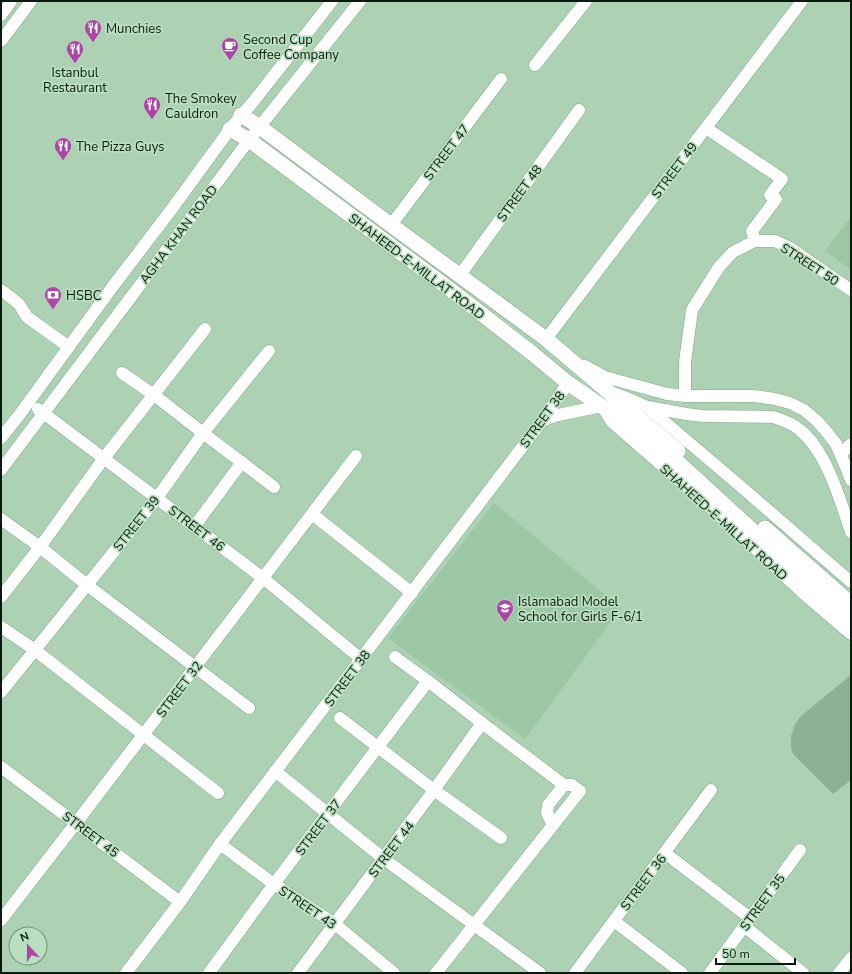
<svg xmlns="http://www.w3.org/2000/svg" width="852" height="974" font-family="'Nunito Sans',sans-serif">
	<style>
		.built { fill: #9cc7a4 }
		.green { fill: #8bb393 }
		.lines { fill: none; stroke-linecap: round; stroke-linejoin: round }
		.minor-casing { stroke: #84a88b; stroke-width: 13 }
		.major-casing { stroke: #84a88b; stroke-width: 16 }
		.minor { stroke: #fff; stroke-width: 12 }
		.major { stroke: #fff; stroke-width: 15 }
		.labels { text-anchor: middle; stroke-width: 3.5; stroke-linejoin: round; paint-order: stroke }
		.poi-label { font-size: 13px; fill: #0b190e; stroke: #b9dfc0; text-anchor: start }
		.street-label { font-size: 13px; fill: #0b190e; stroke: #b9dfc0 }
	</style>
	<rect width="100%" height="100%" fill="#acd2b3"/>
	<g class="built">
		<path d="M851 217V270L825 251Z"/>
		<path d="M494 503 621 608 525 739 388 638Z"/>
	</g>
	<path class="green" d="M851 675V780L833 794 795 756 792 752 791 747V736L795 724 801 716Z"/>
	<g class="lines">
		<defs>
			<g id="minor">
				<path d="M1 15 11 1"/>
				<path d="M1 41 31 1"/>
				<path d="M535 65 586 1"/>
				<path d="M706 128 782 179 770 195 776 199 752 231 755 241H775L790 248 851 290"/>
				<path d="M391 225 501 79"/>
				<path d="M460 275 579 110"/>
				<path d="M1 290 19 304 27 317 69 347"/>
				<path d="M546 339 802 1"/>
				<path d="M585 366 605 377 667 394 685 396H754L775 399 790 403 804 410 816 420 826 431 836 444 846 467 851 480"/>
				<path d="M122 373 154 395 203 433 274 487"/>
				<path d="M611 392 627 398 647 407 739 485 851 582"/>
				<path d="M685 396V362L692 310 719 267 733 252 755 241"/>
				<path d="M648 407 686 414 703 416 773 417C783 420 792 423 800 430 827 452 840 500 851 532"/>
				<path d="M38 409 263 578 361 659"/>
				<path d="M542 421 558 415 602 406 612 422 713 510 811 600 851 634"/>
				<path d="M1 438 20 414 113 286 171 210 230 129 253 102 332 1"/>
				<path d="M841 454 851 444"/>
				<path d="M1 470 249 140 360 1"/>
				<path d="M312 514 412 593"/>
				<path d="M1 519 40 547 87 585 249 708"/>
				<path d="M194 527 242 462"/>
				<path d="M1 597 40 547 104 458 205 329"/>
				<path d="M1 627 35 650 218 793"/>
				<path d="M395 657 428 681 482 723 564 785"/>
				<path d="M1 692 157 498 203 433 269 351"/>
				<path d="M340 718 434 790 501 838"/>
				<path d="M1 767 180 902"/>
				<path d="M275 771 384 859 540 973"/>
				<path d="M220 844 274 884 335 924 394 973"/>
				<path d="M665 853 750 918"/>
				<path d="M1 920 76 823 356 456"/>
				<path d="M614 921 682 973"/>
				<path d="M744 926 803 973"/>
				<path d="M126 973 180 902 220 844 542 421 568 383"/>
				<path d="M209 973 274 884 428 681"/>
				<path d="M298 973 434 790 482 723"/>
				<path d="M436 973 580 791 572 785H564L548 805 547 813 553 825"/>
				<path d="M575 973 711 790"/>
				<path d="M710 973 800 850"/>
				<path d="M839 973 851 958"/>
			</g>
			<g id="major">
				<path d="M241 115 260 127 391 225 546 339 678 451"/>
				<path d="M230 129 249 140 452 291 533 354 568 383 639 432 679 463 789 564 851 619"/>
				<path d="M765 528 851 604"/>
			</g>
		</defs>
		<use href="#minor" class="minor-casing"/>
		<use href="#major" class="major-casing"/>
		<use href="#minor" class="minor"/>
		<use href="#major" class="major"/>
	</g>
	<defs>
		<symbol id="restaurant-pin" viewBox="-11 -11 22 30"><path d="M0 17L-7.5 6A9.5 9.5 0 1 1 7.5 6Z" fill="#ad44a6" stroke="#b9dfc0"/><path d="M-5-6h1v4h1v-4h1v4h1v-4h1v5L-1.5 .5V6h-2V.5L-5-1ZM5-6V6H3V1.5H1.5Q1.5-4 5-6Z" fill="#fff"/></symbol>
		<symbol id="cafe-pin" viewBox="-11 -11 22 30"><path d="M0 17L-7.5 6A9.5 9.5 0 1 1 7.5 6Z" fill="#ad44a6" stroke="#b9dfc0"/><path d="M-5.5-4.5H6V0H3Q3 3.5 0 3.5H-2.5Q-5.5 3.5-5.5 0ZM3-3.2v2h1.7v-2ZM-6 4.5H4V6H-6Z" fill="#fff"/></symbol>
		<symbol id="bank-pin" viewBox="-11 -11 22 30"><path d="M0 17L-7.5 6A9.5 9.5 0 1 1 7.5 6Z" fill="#ad44a6" stroke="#b9dfc0"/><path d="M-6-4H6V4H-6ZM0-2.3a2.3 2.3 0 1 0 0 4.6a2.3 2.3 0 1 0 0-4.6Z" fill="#fff"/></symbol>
		<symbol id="school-pin" viewBox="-11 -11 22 30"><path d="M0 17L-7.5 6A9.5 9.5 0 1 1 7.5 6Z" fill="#ad44a6" stroke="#b9dfc0"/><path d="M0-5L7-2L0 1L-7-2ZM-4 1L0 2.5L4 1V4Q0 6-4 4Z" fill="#fff"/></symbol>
	</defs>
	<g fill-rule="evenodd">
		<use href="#restaurant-pin" x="83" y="18" width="20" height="27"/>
		<use href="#cafe-pin" x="220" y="36" width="20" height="27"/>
		<use href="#restaurant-pin" x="65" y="39" width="20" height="27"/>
		<use href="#restaurant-pin" x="142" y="95" width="20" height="27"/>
		<use href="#restaurant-pin" x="53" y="136" width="20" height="27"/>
		<use href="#bank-pin" x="43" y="285" width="20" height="27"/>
		<use href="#school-pin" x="495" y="598" width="20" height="27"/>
	</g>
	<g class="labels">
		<g class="poi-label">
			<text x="106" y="33">Munchies</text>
			<text x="243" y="44">Second Cup<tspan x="243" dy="15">Coffee Company</tspan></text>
			<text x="75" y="77" text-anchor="middle">Istanbul<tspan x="75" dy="15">Restaurant</tspan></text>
			<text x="165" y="103">The Smokey<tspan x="165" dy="15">Cauldron</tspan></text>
			<text x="76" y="151">The Pizza Guys</text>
			<text x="66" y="300">HSBC</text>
			<text x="518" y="606">Islamabad Model<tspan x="518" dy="15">School for Girls F-6/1</tspan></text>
		</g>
		<g class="street-label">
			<text transform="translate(446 152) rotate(-53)" y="5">STREET 47</text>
			<text transform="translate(674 170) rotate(-53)" y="5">STREET 49</text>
			<text transform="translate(519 193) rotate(-54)" y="5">STREET 48</text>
			<text transform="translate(178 234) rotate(-53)" y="5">AGHA KHAN ROAD</text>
			<text transform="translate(810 264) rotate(33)" y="5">STREET 50</text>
			<text transform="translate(417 266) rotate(37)" y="5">SHAHEED-E-MILLAT ROAD</text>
			<text transform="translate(542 419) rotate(-54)" y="5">STREET 38</text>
			<text transform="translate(724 522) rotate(42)" y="5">SHAHEED-E-MILLAT ROAD</text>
			<text transform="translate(136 523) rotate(-52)" y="5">STREET 39</text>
			<text transform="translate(197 528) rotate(37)" y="5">STREET 46</text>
			<text transform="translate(347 678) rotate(-53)" y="5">STREET 38</text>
			<text transform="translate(179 689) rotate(-53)" y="5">STREET 32</text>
			<text transform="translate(318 827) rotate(-53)" y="5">STREET 37</text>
			<text transform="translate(91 834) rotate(37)" y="5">STREET 45</text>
			<text transform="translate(391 849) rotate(-53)" y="5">STREET 44</text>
			<text transform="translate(643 882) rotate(-53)" y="5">STREET 36</text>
			<text transform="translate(762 902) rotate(-54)" y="5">STREET 35</text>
			<text transform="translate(308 907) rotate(34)" y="5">STREET 43</text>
		</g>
	</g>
	<rect width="852" height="974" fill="none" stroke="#0b190e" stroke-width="4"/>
	<g transform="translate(28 946) rotate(339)"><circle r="19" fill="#b9dfc0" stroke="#739079"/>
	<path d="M0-3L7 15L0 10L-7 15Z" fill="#ad44a6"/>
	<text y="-6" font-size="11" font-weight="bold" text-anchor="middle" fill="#0b190e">N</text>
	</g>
	<path d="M716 958v6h79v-6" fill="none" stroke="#0b190e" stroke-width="2"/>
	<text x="722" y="958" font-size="12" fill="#0b190e" stroke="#b9dfc0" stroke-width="3" paint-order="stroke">50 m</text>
</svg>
